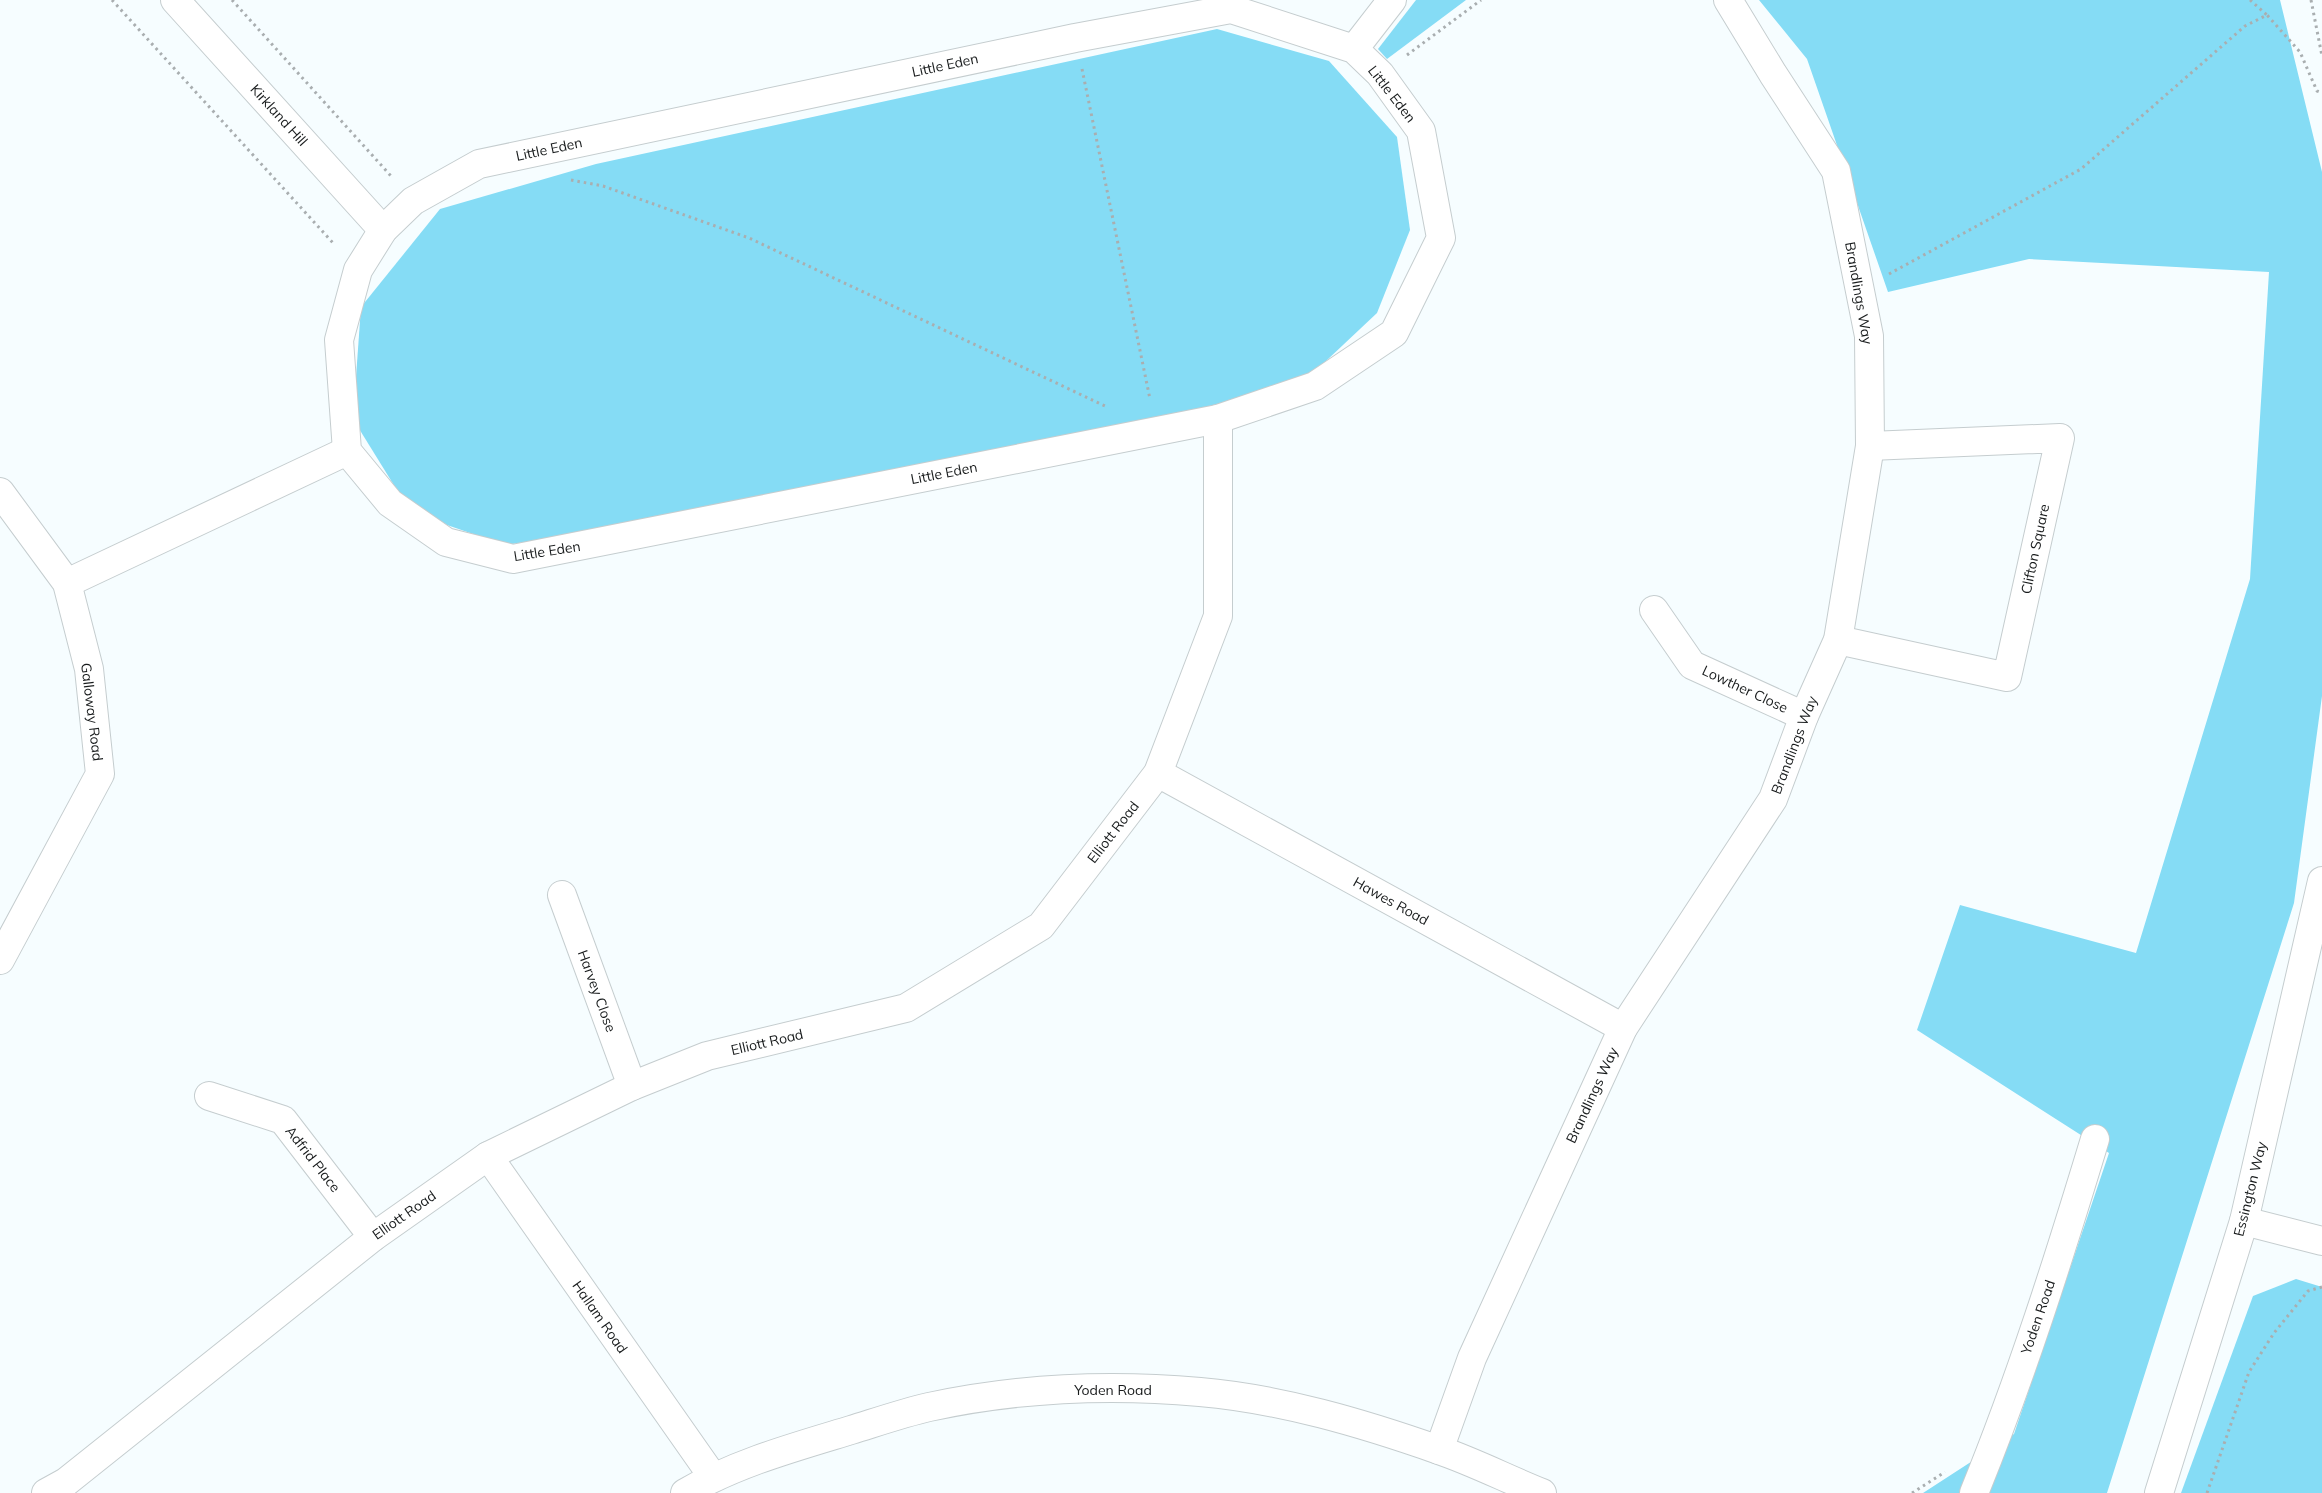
<svg xmlns="http://www.w3.org/2000/svg" width="2322" height="1493" font-family="Mulish,sans-serif">
	<style>
		.green { fill: #85dcf5 }
		.lines { fill: none; stroke-linecap: round; stroke-linejoin: round }
		.minor-casing { stroke: #c5cdcf; stroke-width: 30 }
		.tertiary-casing { stroke: #c5cdcf; stroke-width: 30 }
		.path { stroke: #a9aeb0; stroke-width: 3; stroke-dasharray: 2.5 4; stroke-linecap: butt }
		.minor { stroke: #fff; stroke-width: 28 }
		.tertiary { stroke: #fff; stroke-width: 28 }
		.labels { text-anchor: middle; stroke-width: 5; stroke-linejoin: round; paint-order: stroke }
		.street-label { font-size: 14px; fill: #181b1c; stroke: #fff }
	</style>
	<rect width="100%" height="100%" fill="#f6fdff"/>
	<g class="green">
		<path d="M1416 0H1466L1387 59 1378 49Z"/>
		<path d="M1759 0H2280L2322 172V696L2294 903 2107 1493H1923L2014 1434 2109 1153 1917 1030 1960 905 2136 953 2250 579 2269 272 2029 259 1888 292 1807 59Z"/>
		<path d="M1217 29 1329 61 1397 137 1410 230 1377 313 1309 377 1198 411 599 532 505 545 447 525 400 495 353 419 361 307 440 209 596 164Z"/>
		<path d="M2296 1279 2322 1287V1493H2181L2253 1296Z"/>
	</g>
	<g class="lines">
		<defs>
			<g id="minor">
				<path d="M175 0 383 230"/>
				<path d="M1231 9 1354 49 1380 74 1421 131 1441 238 1394 333 1315 386 1218 419 513 559 446 542 390 503 347 451 339 340 358 270 383 230 413 201 479 164 1075 38Z"/>
				<path d="M1354 49 1392 0"/>
				<path d="M0 492 67 583 89 669 100 774 0 960"/>
				<path d="M67 583 347 451"/>
				<path d="M1654 610 1692 665 1804 716"/>
				<path d="M1838 640 2007 677 2060 438 1870 446"/>
				<path d="M1158 773 1623 1028"/>
				<path d="M562 895 632 1086"/>
				<path d="M209 1096 283 1120 373 1237"/>
				<path d="M488 1156 713 1477"/>
				<path d="M2244 1221 2322 1241"/>
				<path d="M1439 1450 1472 1358 1623 1028 1773 799 1804 716 1838 640 1870 446 1869 336 1836 171 1773 74 1728 0"/>
				<path d="M46 1493 66 1482 373 1237 488 1156 632 1086 707 1056 906 1008 1041 926 1158 773 1218 616V419"/>
				<path d="M685 1493C736 1463 795 1447 851 1430 877 1422 903 1413 929 1407 1017 1388 1111 1384 1200 1392 1281 1399 1362 1423 1439 1450 1474 1462 1507 1479 1542 1493"/>
				<path d="M1974 1493C2021 1378 2059 1258 2095 1139"/>
			</g>
			<path id="tertiary" d="M2159 1493 2244 1221 2322 881"/>
		</defs>
		<use href="#minor" class="minor-casing"/>
		<use href="#tertiary" class="tertiary-casing"/>
		<g class="path">
			<path d="M112 0 334 244"/>
			<path d="M232 0 391 176"/>
			<path d="M2250 0 2267 15"/>
			<path d="M2311 0 2322 56"/>
			<path d="M1407 55 1481 0"/>
			<path d="M1082 69 1150 399"/>
			<path d="M571 180 603 186 749 238 1105 406"/>
			<path d="M1889 274 2081 169 2245 26 2267 15 2300 52 2317 91 2322 93"/>
			<path d="M1912 1493 1945 1472"/>
			<path d="M2207 1493 2249 1372 2274 1333 2308 1291 2322 1287"/>
		</g>
		<use href="#minor" class="minor"/>
		<use href="#tertiary" class="tertiary"/>
	</g>
	<g class="labels">
		<g class="street-label">
			<text transform="translate(945 65) rotate(-12)" y="5">Little Eden</text>
			<text transform="translate(1392 94) rotate(52)" y="5">Little Eden</text>
			<text transform="translate(279 115) rotate(48)" y="5">Kirkland Hill</text>
			<text transform="translate(549 149) rotate(-12)" y="5">Little Eden</text>
			<text transform="translate(1859 293) rotate(80)" y="5">Brandlings Way</text>
			<text transform="translate(944 473) rotate(-11)" y="5">Little Eden</text>
			<text transform="translate(2035 549) rotate(-78)" y="5">Clifton Square</text>
			<text transform="translate(547 551) rotate(-9)" y="5">Little Eden</text>
			<text transform="translate(1745 689) rotate(25)" y="5">Lowther Close</text>
			<text transform="translate(92 712) rotate(83)" y="5">Galloway Road</text>
			<text transform="translate(1794 745) rotate(-69)" y="5">Brandlings Way</text>
			<text transform="translate(1113 832) rotate(-52)" y="5">Elliott Road</text>
			<text transform="translate(1391 901) rotate(29)" y="5">Hawes Road</text>
			<text transform="translate(597 991) rotate(70)" y="5">Harvey Close</text>
			<text transform="translate(767 1042) rotate(-13)" y="5">Elliott Road</text>
			<text transform="translate(1592 1095) rotate(-65)" y="5">Brandlings Way</text>
			<text transform="translate(313 1159) rotate(52)" y="5">Adfrid Place</text>
			<text transform="translate(2250 1189) rotate(-76)" y="5">Essington Way</text>
			<text transform="translate(404 1215) rotate(-35)" y="5">Elliott Road</text>
			<text transform="translate(600 1317) rotate(55)" y="5">Hallam Road</text>
			<text transform="translate(2038 1317) rotate(-71)" y="5">Yoden Road</text>
			<text x="1113" y="1395">Yoden Road</text>
		</g>
	</g>
</svg>
